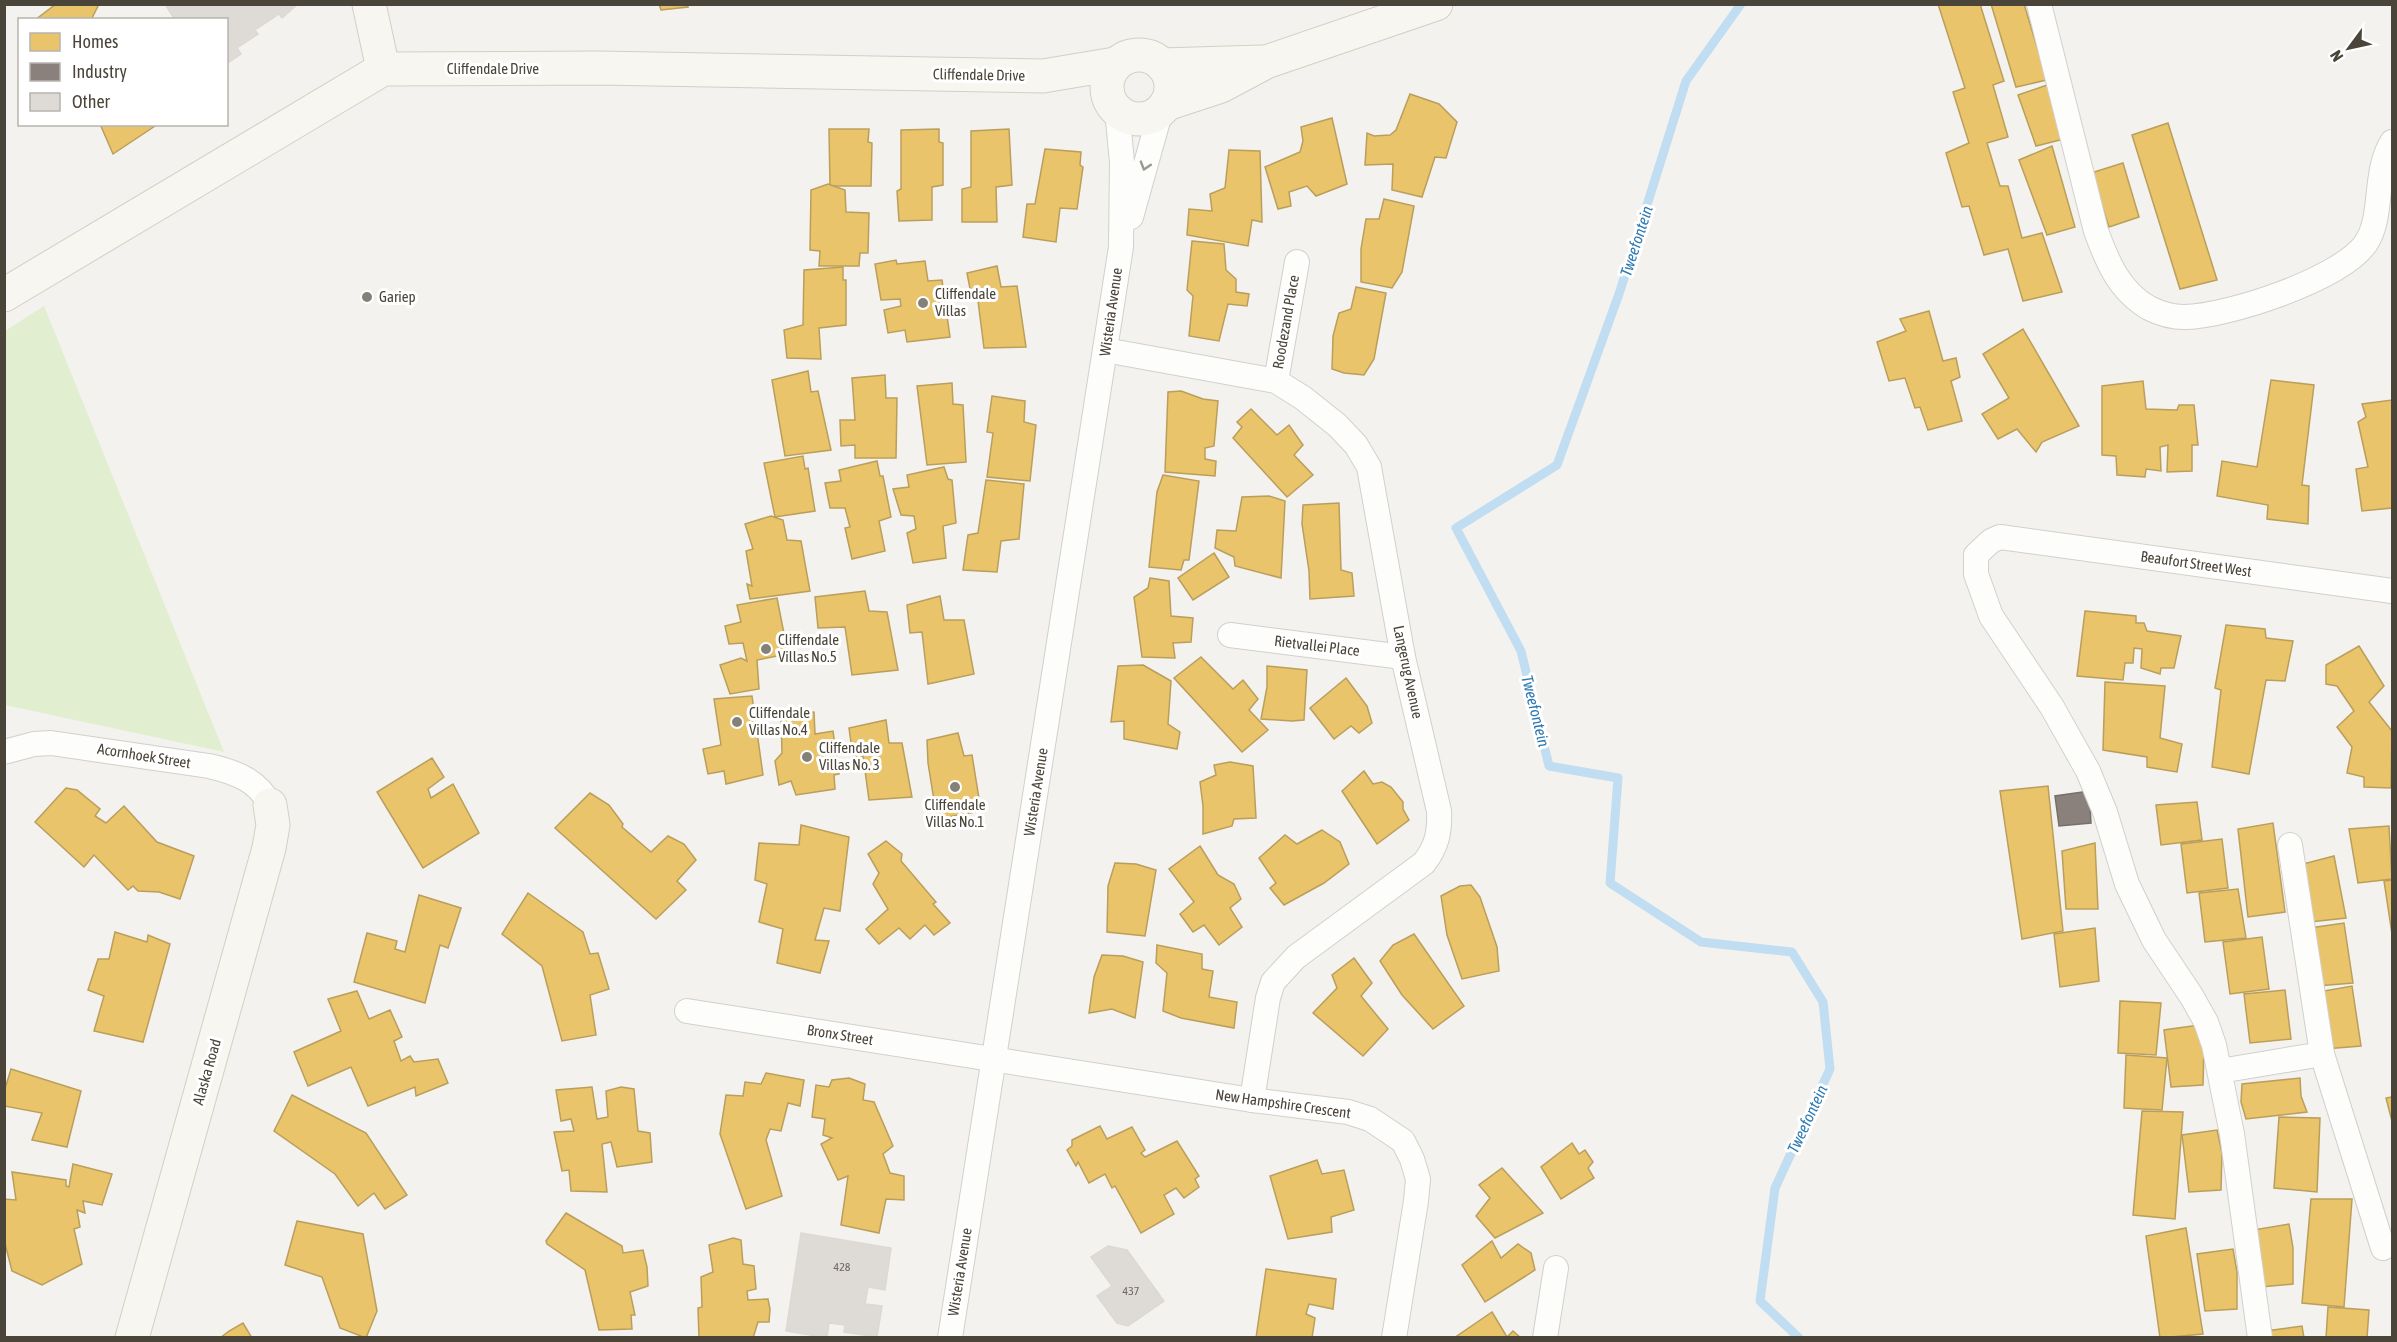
<svg xmlns="http://www.w3.org/2000/svg" width="2397" height="1342" font-family="'Asap Condensed',sans-serif">
	<style>
		.green { fill: #e1eecf }
		.homes { fill: #e9c46a; stroke: #ba9e5b; stroke-width: 1.5 }
		.industry { fill: #8a817c; stroke: #776f68; stroke-width: 1.5 }
		.lines { fill: none; stroke-linecap: round; stroke-linejoin: round }
		.stream { stroke: #c0ddf1; stroke-width: 9 }
		.building { fill: #dedbd6; stroke: #dcd9d4; stroke-width: 1.5 }
		.street-casing { stroke: #d2d0cb; stroke-width: 26 }
		.secondary-casing { stroke: #d3cfc5; stroke-width: 35 }
		.street { stroke: #fdfdfc; stroke-width: 24 }
		.secondary { stroke: #f7f6f1; stroke-width: 33 }
		.oneway { stroke: #9b9791 }
		.poi-dot { fill: #868178; stroke: #fff; stroke-width: 2 }
		.labels { text-anchor: middle; stroke-width: 6; stroke-linejoin: round; paint-order: stroke }
		.number-label { font-size: 12px; fill: #706a61 }
		.street-label { font-size: 15px; fill: #4b4439; stroke: #fff }
		.poi-label { font-size: 15px; fill: #4b4439; stroke: #fff; text-anchor: start }
		.water-label { font-size: 16px; font-style: italic; fill: #2e7ab2; stroke: #fff }
	</style>
	<rect width="100%" height="100%" fill="#f4f2ee"/>
	<path class="green" d="M44 306 224 752 5 705V331Z"/>
	<g class="homes">
		<path d="M56 4H99L91 20H35Z"/>
		<path d="M659 4H687L688 7 661 10Z"/>
		<path d="M1938 4H1980L2004 81 1993 85 2008 137 1987 143 2000 186H2008L2022 238 2042 233 2062 292 2023 301 2008 249 1984 255 1969 206 1962 207 1946 153 1969 143 1953 92 1965 88Z"/>
		<path d="M1991 4H2024L2047 80 2016 87Z"/>
		<path d="M2050 84 2068 138 2036 146 2018 95Z"/>
		<path d="M1410 94 1439 104 1457 122 1446 158 1435 157 1422 197 1392 190 1393 164 1365 165 1367 133 1374 136 1390 135 1396 130Z"/>
		<path d="M1332 118 1347 184 1316 196 1307 186 1289 192 1291 206 1278 209 1265 167 1300 152 1303 141 1301 127Z"/>
		<path d="M2168 123 2217 280 2180 289 2132 135Z"/>
		<path d="M100 124H158L113 154Z"/>
		<path d="M829 129H869L868 142 872 143 871 186H830Z"/>
		<path d="M939 129V142L943 143V185L932 187V220L899 221 897 191 901 189V130Z"/>
		<path d="M1009 129 1012 185 996 187 997 222H962V189L971 187V131Z"/>
		<path d="M2052 146 2075 227 2047 235 2019 160Z"/>
		<path d="M1045 149 1081 152 1080 165 1083 167 1077 209 1060 208 1056 242 1023 237 1027 204H1035Z"/>
		<path d="M1229 150 1260 151 1262 222 1252 220 1248 246 1187 235 1189 209 1212 211 1210 194 1225 188Z"/>
		<path d="M2123 163 2139 217 2109 227 2091 173Z"/>
		<path d="M828 184 845 190 846 212 869 213 868 253H860L859 266H819L820 251 810 250 811 190Z"/>
		<path d="M1384 199 1414 206 1402 272 1392 288 1361 282V249L1366 219H1379Z"/>
		<path d="M1192 241 1224 244 1226 270 1236 279V292L1249 294 1247 306 1228 304 1219 341 1189 336 1193 296 1187 290Z"/>
		<path d="M896 260 897 264 925 261 928 281 942 280 950 337 907 342 905 330 888 333 884 310 901 306 900 299 881 300 875 264Z"/>
		<path d="M997 266 1001 287 1017 286 1026 347 984 348 977 293 971 294 967 273Z"/>
		<path d="M843 267V280H846V325L819 328 821 359 787 358 784 330 803 325 804 270Z"/>
		<path d="M1356 287 1386 293 1374 359 1364 375 1344 373 1332 369 1333 336 1339 313 1351 309Z"/>
		<path d="M1929 311 1943 361 1956 358 1960 377 1951 381 1962 421 1928 430 1920 407 1915 408 1905 378 1889 381 1877 342 1906 331 1900 319Z"/>
		<path d="M2023 329 2079 426 2042 442 2036 452 2017 429 1998 439 1982 414 2009 398 1983 354Z"/>
		<path d="M808 371 811 392 818 391 831 450 785 456 772 380Z"/>
		<path d="M885 375 886 398H897L896 458H855V445L841 446 840 420H855L852 378Z"/>
		<path d="M2271 380 2314 385 2302 485 2309 486 2308 524 2267 519 2268 505 2217 496 2222 461 2257 467Z"/>
		<path d="M2143 381 2146 409 2177 410 2179 405H2194L2198 445H2192V471L2167 472 2168 445 2160 447 2161 471 2146 469 2145 477 2117 475 2116 456 2102 455V386Z"/>
		<path d="M952 383 953 404 963 405 966 462 927 465 917 386Z"/>
		<path d="M1181 391 1203 399 1218 401 1214 446 1205 448V459L1216 461 1215 476 1165 472 1168 392Z"/>
		<path d="M992 396 1025 401 1024 422 1036 425 1030 481 987 477 993 433 987 432Z"/>
		<path d="M2392 400V508L2362 511 2356 469 2368 467 2358 422 2366 417 2362 404Z"/>
		<path d="M1251 409 1277 435 1289 425 1303 445 1294 455 1313 475 1287 497 1233 438 1242 427 1237 422Z"/>
		<path d="M803 456 805 469 808 468 815 511 775 517 764 463Z"/>
		<path d="M877 461 880 476H883L891 517 879 521 885 551 852 559 845 528 850 527 845 508H830L825 483 841 481 839 470Z"/>
		<path d="M944 467 948 479 952 480 956 523 943 526 946 558 913 563 907 533 916 529 914 516 901 515 893 489 909 487 907 475Z"/>
		<path d="M1163 475 1199 481 1189 560H1184L1181 570 1149 567 1157 492Z"/>
		<path d="M986 480 1024 484 1019 539 1001 541 997 572 963 570 968 535 978 533Z"/>
		<path d="M1269 496 1285 501 1281 578 1235 566 1234 557 1215 548 1217 530 1236 531 1242 497Z"/>
		<path d="M1339 503 1341 570 1352 573 1354 596 1310 599 1309 571 1302 524 1303 505Z"/>
		<path d="M771 516 783 520 787 540 801 541 810 591 750 599 747 584 752 586 746 551 753 549 745 524Z"/>
		<path d="M1214 553 1229 577 1193 600 1178 578Z"/>
		<path d="M1150 578 1169 581 1171 616 1193 618 1191 642 1173 643 1175 658 1142 657 1134 597 1148 588Z"/>
		<path d="M865 591 869 611 887 612 898 670 852 675 845 627 818 628 815 597Z"/>
		<path d="M940 596 944 620H964L974 674 928 684 922 632 910 633 907 605Z"/>
		<path d="M777 598 788 654 757 660 759 689 730 694 720 665 741 658 747 661 743 643 729 644 725 626 741 622 737 605Z"/>
		<path d="M2085 611 2136 616V623H2144L2147 631 2181 636 2174 668H2161L2160 674 2141 668 2142 649 2134 648 2133 663H2125L2123 680 2077 676Z"/>
		<path d="M2226 625 2265 629 2266 638 2293 641 2285 681 2266 680 2249 774 2212 767 2221 690 2215 688Z"/>
		<path d="M2359 646 2384 686 2369 702 2392 731 2391 788 2364 787V777L2347 773 2352 747 2337 727 2354 711 2337 686 2326 684V665Z"/>
		<path d="M1201 657 1233 689 1243 680 1258 699 1249 710 1268 730 1242 752 1174 678Z"/>
		<path d="M1143 665 1171 681 1168 724 1180 732 1177 749 1124 739V721L1111 722 1118 666Z"/>
		<path d="M1267 666 1307 670 1304 720 1292 721 1261 719 1267 687Z"/>
		<path d="M1346 678 1367 706 1372 723 1359 733 1351 726 1334 739 1310 708Z"/>
		<path d="M2105 682 2165 686 2160 738 2182 744 2177 772 2147 767V757L2103 750Z"/>
		<path d="M752 696 763 775 726 784 724 771 708 774 703 749 721 745 714 699Z"/>
		<path d="M814 712 815 734 833 731 839 774 834 775 835 789 796 795 791 781 779 785 775 761 782 753 781 716Z"/>
		<path d="M886 720 889 743H902L912 797 869 800 863 756 853 757 849 728Z"/>
		<path d="M958 733 964 756 972 755 981 811 937 819 928 763 927 740Z"/>
		<path d="M432 758 444 777 428 789 431 798 453 784 479 833 423 868 377 792Z"/>
		<path d="M1230 762 1253 766 1256 818 1234 819 1232 826 1203 834V806L1200 782 1216 775 1214 765Z"/>
		<path d="M1364 771 1373 784 1382 782 1391 787 1403 802V809L1409 820 1377 844 1342 791Z"/>
		<path d="M2048 786 2063 931 2022 939 2000 791Z"/>
		<path d="M66 788 77 790 100 809 95 816 106 823 124 806 157 842 194 856 180 899 159 892 138 891 133 886 128 890 94 855 84 867 35 822Z"/>
		<path d="M590 793 609 805 623 824 622 827 651 852 668 836 684 844 696 860 677 881 686 890 656 919 555 828Z"/>
		<path d="M2197 802 2202 840 2161 845 2156 805Z"/>
		<path d="M2273 823 2285 912 2248 917 2238 829Z"/>
		<path d="M801 825 849 837 840 911 824 908 815 940 829 941 820 973 777 963 783 929 759 922 767 884 755 880 759 843 799 845Z"/>
		<path d="M2389 826 2392 879 2358 883 2349 829Z"/>
		<path d="M1322 830 1340 842 1349 864 1324 883 1284 905 1270 888 1276 883 1259 858 1285 835 1297 844Z"/>
		<path d="M2222 839 2228 888 2187 893 2181 844Z"/>
		<path d="M886 841 902 854 901 861 936 902 933 904 950 923 934 935 925 925 910 939 899 928 879 944 866 929 888 909 873 884 879 873 868 854Z"/>
		<path d="M2095 843 2098 909H2066L2062 851Z"/>
		<path d="M1200 846 1218 875 1234 884 1241 899 1230 908 1242 927 1219 945 1204 925 1193 932 1180 914 1194 902 1169 869Z"/>
		<path d="M2334 856 2346 918 2310 922 2303 864Z"/>
		<path d="M1115 863 1136 864 1156 870 1145 936 1107 932 1108 886Z"/>
		<path d="M2392 880V934L2384 881Z"/>
		<path d="M1471 885 1480 897 1497 947 1499 971 1462 979 1447 935 1441 896 1460 886Z"/>
		<path d="M2238 889 2246 938 2205 942 2199 893Z"/>
		<path d="M528 893 583 932 590 954 598 953 609 989 590 995 596 1035 562 1041 542 966 502 934Z"/>
		<path d="M419 895 461 908 448 948 440 945 425 1003 354 982 367 933 397 941 395 949 405 952Z"/>
		<path d="M2344 923 2353 983 2317 986 2310 928Z"/>
		<path d="M2095 928 2099 981 2060 987 2054 934Z"/>
		<path d="M115 932 147 942 148 935 170 944 143 1042 94 1031 104 996 88 990 98 959H109Z"/>
		<path d="M1414 934 1464 1006 1433 1029 1402 995 1380 961 1393 945Z"/>
		<path d="M2262 937 2269 989 2230 994 2223 942Z"/>
		<path d="M1157 945 1202 954V969L1213 971 1209 997 1237 1002 1234 1028 1181 1018 1163 1011 1167 973 1156 963Z"/>
		<path d="M1102 955 1123 956 1143 962 1135 1018 1112 1009 1089 1013 1094 977Z"/>
		<path d="M1354 958 1372 983 1361 996 1388 1029 1363 1056 1313 1013 1337 988 1332 975Z"/>
		<path d="M2352 986 2361 1046 2325 1049 2318 992Z"/>
		<path d="M2285 990 2291 1039 2250 1043 2244 994Z"/>
		<path d="M357 991 369 1019 390 1010 402 1037 394 1041 401 1061 410 1056 414 1062 438 1059 448 1083 416 1096 415 1087 368 1106 351 1067 308 1086 294 1052 341 1031 328 999Z"/>
		<path d="M2120 1001 2161 1003 2156 1055 2118 1053Z"/>
		<path d="M2199 1025 2204 1048 2203 1085 2171 1087 2164 1030Z"/>
		<path d="M2126 1055 2167 1058 2162 1110 2124 1108Z"/>
		<path d="M11 1069 81 1091 67 1147 32 1140 42 1113 4 1106V1092Z"/>
		<path d="M766 1073 804 1080 800 1106 788 1103 781 1131 770 1129 766 1140 782 1196 746 1209 720 1134 726 1095 743 1096 745 1082 761 1084Z"/>
		<path d="M849 1078 865 1084 863 1100 874 1102 893 1146 883 1154 890 1173 904 1176V1200L886 1199 879 1233 841 1225 848 1176 838 1180 821 1144 832 1138 823 1135 825 1119 812 1117 816 1085 829 1087 832 1080Z"/>
		<path d="M2300 1078 2301 1096 2307 1112 2246 1119 2241 1102 2242 1084Z"/>
		<path d="M592 1087 597 1119 608 1117 606 1091 621 1087 634 1089 638 1131 650 1133 652 1162 617 1167 611 1142 602 1144 607 1192 571 1191 569 1170 562 1171 554 1132 574 1131 571 1119 561 1121 556 1090Z"/>
		<path d="M292 1095 366 1133 407 1195 385 1209 374 1193 358 1206 335 1174 274 1131Z"/>
		<path d="M2392 1097V1121L2386 1098Z"/>
		<path d="M2142 1111 2183 1112 2175 1219 2133 1215Z"/>
		<path d="M2279 1117 2320 1118 2317 1192 2274 1188Z"/>
		<path d="M1100 1126 1107 1139 1132 1127 1145 1150 1141 1153 1145 1157 1177 1141 1199 1176 1195 1179 1199 1187 1184 1198 1176 1188 1164 1195 1174 1214 1141 1233 1115 1186 1112 1188 1105 1174 1089 1183 1078 1162 1076 1166 1067 1150 1072 1146V1140Z"/>
		<path d="M2217 1130 2222 1153 2221 1190 2189 1192 2182 1135Z"/>
		<path d="M1572 1143 1579 1154 1585 1150 1593 1162 1588 1168 1594 1178 1561 1199 1541 1167Z"/>
		<path d="M1317 1160 1322 1174 1344 1170 1354 1210 1331 1217 1332 1232 1288 1239 1270 1176Z"/>
		<path d="M73 1164 112 1174 102 1205 83 1201 85 1213 77 1210 80 1227 74 1229 82 1264 42 1285 12 1271 4 1240V1199L16 1200 12 1172 66 1180V1186L69 1187Z"/>
		<path d="M1502 1168 1543 1213 1495 1238 1476 1216 1490 1198 1479 1185Z"/>
		<path d="M2311 1199H2352L2344 1307 2302 1303Z"/>
		<path d="M566 1213 622 1246 623 1253 643 1250 647 1267 648 1286 630 1292 635 1315H631L632 1329 599 1330 585 1270 547 1244 546 1241Z"/>
		<path d="M297 1221 363 1234 377 1311 366 1338 340 1328 322 1277 285 1265Z"/>
		<path d="M2289 1224 2293 1248V1284L2261 1287 2253 1230Z"/>
		<path d="M2186 1228 2203 1334 2160 1338 2146 1236Z"/>
		<path d="M733 1238 741 1240 743 1264 754 1266 756 1289 747 1291 748 1300 768 1299 770 1309 769 1322H758L753 1338H699L698 1308 702 1307 701 1277 713 1272 709 1245Z"/>
		<path d="M1492 1241 1501 1258 1518 1244 1531 1253 1535 1270 1485 1302 1462 1265Z"/>
		<path d="M2233 1249 2237 1272V1309L2205 1311 2197 1254Z"/>
		<path d="M1266 1269 1336 1279 1333 1309 1309 1304 1306 1314 1315 1318 1312 1338H1256Z"/>
		<path d="M2328 1307 2369 1310 2367 1338H2326Z"/>
		<path d="M1492 1312 1507 1337 1513 1331 1521 1338H1454Z"/>
		<path d="M243 1323 252 1338H220L229 1331Z"/>
		<path d="M2302 1326 2304 1338H2267L2266 1331Z"/>
	</g>
	<path class="industry" d="M2089 791 2091 823 2059 826 2055 796Z"/>
	<g class="lines">
		<path class="stream" d="M1741 4 1686 81 1619 294 1557 465 1456 528 1521 651 1549 766 1618 778 1610 883 1701 942 1792 952 1823 1002 1830 1069 1775 1188 1760 1301 1799 1338"/>
	</g>
	<g class="building">
		<path d="M165 4H298L282 18 279 14 255 30 258 34 237 48 241 54 226 64V20H175Z"/>
		<path d="M801 1233 891 1248 885 1290 868 1287 865 1304 882 1306 877 1337 844 1332 845 1325 829 1323 827 1338 786 1331Z"/>
		<path d="M1108 1246 1127 1250 1164 1301 1128 1326 1117 1323 1097 1296 1112 1286 1091 1257Z"/>
	</g>
	<g class="lines">
		<defs>
			<g id="street">
				<path d="M2039 4 2096 231C2107 261 2119 291 2149 308 2159 313 2172 317 2184 317 2226 317 2342 279 2366 243 2384 216 2373 173 2392 142"/>
				<path d="M1131 217 1161 110"/>
				<path d="M1105 350 1276 381 1303 398 1337 425 1356 445 1369 467 1403 657 1439 811C1440 832 1437 846 1424 863L1296 957 1273 982 1268 998 1252 1100"/>
				<path d="M1276 381 1297 262"/>
				<path d="M1230 635 1403 657"/>
				<path d="M4 752 34 744 51 743 209 766C235 772 258 780 270 805"/>
				<path d="M687 1011 1252 1100 1348 1112 1370 1119 1403 1141 1412 1159 1418 1179 1416 1201 1394 1338"/>
				<path d="M2322 1054 2383 1248"/>
				<path d="M2220 1071 2322 1054 2290 845"/>
				<path d="M950 1338 1121 247 1122 162 1117 110"/>
				<path d="M1545 1338 1556 1268"/>
				<path d="M2260 1338 2232 1134 2214 1045 2206 1022 2192 997 2154 940 2140 911 2127 884 2105 812 2088 771 2052 707 1991 616 1976 574V555L1991 541 2000 537 2392 591"/>
			</g>
			<g id="secondary">
				<path d="M369 4 383 69"/>
				<circle cx="1139" cy="87" r="32"/>
				<path d="M1162 65 1261 62"/>
				<path d="M1166 104 1221 86 1266 62 1436 4"/>
				<path d="M4 295 383 69 599 68 1043 76 1115 64"/>
				<path d="M132 1338 269 848 273 825 270 805"/>
			</g>
		</defs>
		<use href="#street" class="street-casing"/>
		<use href="#secondary" class="secondary-casing"/>
		<use href="#street" class="street"/>
		<use href="#secondary" class="secondary"/>
	</g>
	<defs><path id="oneway-chevron" d="M-2-3.5L2.5 0L-2 3.5" fill="none" stroke-width="1.6" stroke-linecap="round" stroke-linejoin="round" transform="scale(1.5)"/></defs>
	<use class="oneway" href="#oneway-chevron" transform="translate(1145 166) rotate(107)"/>
	<g class="poi-dot">
		<circle cx="367" cy="297" r="6"/>
		<circle cx="923" cy="303" r="6"/>
		<circle cx="766" cy="649" r="6"/>
		<circle cx="737" cy="722" r="6"/>
		<circle cx="807" cy="757" r="6"/>
		<circle cx="955" cy="787" r="6"/>
	</g>
	<g class="labels">
		<g class="number-label">
			<text x="842" y="1271">428</text>
			<text x="1131" y="1295">437</text>
		</g>
		<g class="street-label">
			<text x="493" y="74">Cliffendale Drive</text>
			<text transform="translate(979 75) rotate(1)" y="5">Cliffendale Drive</text>
			<text transform="translate(1111 312) rotate(-82)" y="5">Wisteria Avenue</text>
			<text transform="translate(1286 322) rotate(-80)" y="5">Roodezand Place</text>
			<text transform="translate(2196 564) rotate(8)" y="5">Beaufort Street West</text>
			<text transform="translate(1317 646) rotate(7)" y="5">Rietvallei Place</text>
			<text transform="translate(1408 672) rotate(78)" y="5">Langerug Avenue</text>
			<text transform="translate(144 756) rotate(9)" y="5">Acornhoek Street</text>
			<text transform="translate(1036 792) rotate(-81)" y="5">Wisteria Avenue</text>
			<text transform="translate(840 1035) rotate(9)" y="5">Bronx Street</text>
			<text transform="translate(207 1072) rotate(-74)" y="5">Alaska Road</text>
			<text transform="translate(1283 1104) rotate(8)" y="5">New Hampshire Crescent</text>
			<text transform="translate(960 1272) rotate(-81)" y="5">Wisteria Avenue</text>
		</g>
		<g class="poi-label">
			<text x="935" y="299">Cliffendale<tspan x="935" dy="17">Villas</tspan></text>
			<text x="379" y="302">Gariep</text>
			<text x="778" y="645">Cliffendale<tspan x="778" dy="17">Villas No.5</tspan></text>
			<text x="749" y="718">Cliffendale<tspan x="749" dy="17">Villas No.4</tspan></text>
			<text x="819" y="753">Cliffendale<tspan x="819" dy="17">Villas No. 3</tspan></text>
			<text x="955" y="810" text-anchor="middle">Cliffendale<tspan x="955" dy="17">Villas No.1</tspan></text>
		</g>
		<g class="water-label">
			<text transform="translate(1636 241) rotate(-72)" y="6">Tweefontein</text>
			<text transform="translate(1536 711) rotate(76)" y="6">Tweefontein</text>
			<text transform="translate(1807 1119) rotate(-65)" y="6">Tweefontein</text>
		</g>
	</g>
	<rect width="2397" height="1342" fill="none" stroke="#4b4439" stroke-width="12"/>
	<rect x="18" y="18" width="210" height="108" fill="#ffffff" stroke="#b7b4b0" stroke-width="1.5"/>
	<rect x="30" y="33" width="30" height="18" fill="#e9c46a" stroke="#b7b4b0" stroke-width="1.5"/>
	<text x="72" y="48" font-size="18" fill="#4b4439">Homes</text>
	<rect x="30" y="63" width="30" height="18" fill="#8a817c" stroke="#b7b4b0" stroke-width="1.5"/>
	<text x="72" y="78" font-size="18" fill="#4b4439">Industry</text>
	<rect x="30" y="93" width="30" height="18" fill="#dedbd6" stroke="#b7b4b0" stroke-width="1.5"/>
	<text x="72" y="108" font-size="18" fill="#4b4439">Other</text>
	<g transform="translate(2349 48) rotate(237)" stroke="#ffffff" stroke-width="4.5" paint-order="stroke">
	<path d="M0-4.5L10 22L0 15L-10 22Z" fill="#4b4439"/>
	<text y="-9" font-size="16" font-weight="bold" text-anchor="middle" fill="#4b4439">N</text>
	</g>
</svg>
